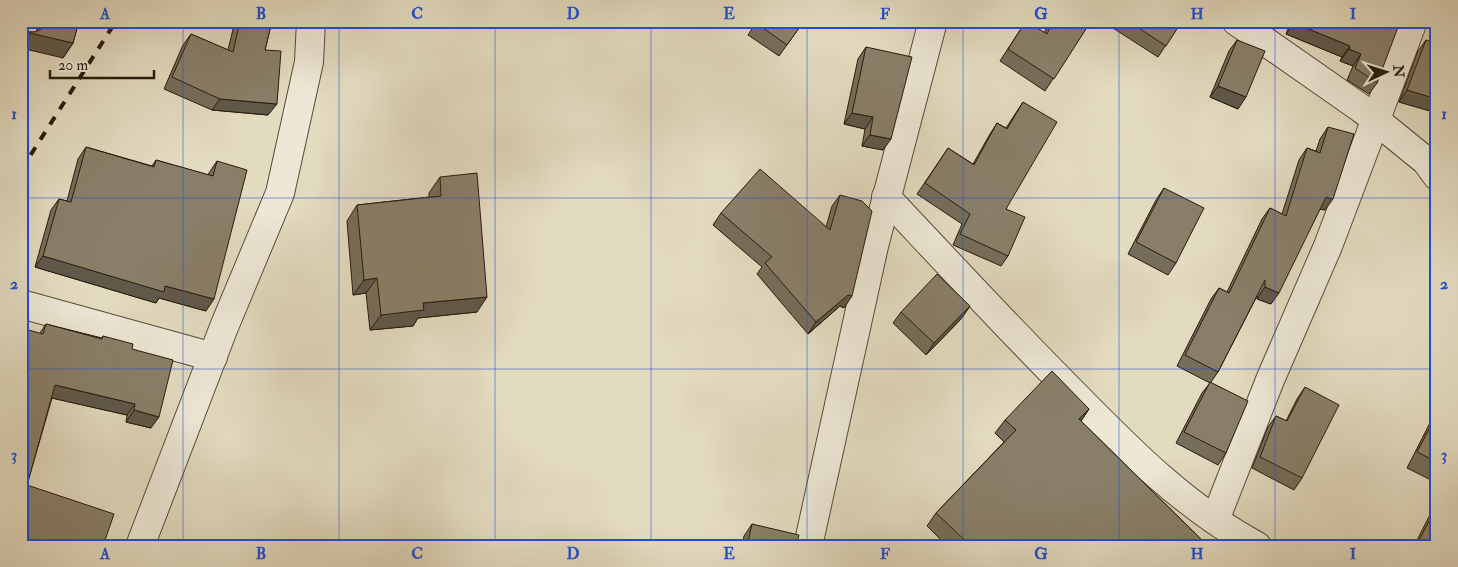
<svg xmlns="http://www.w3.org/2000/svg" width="1458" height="567" font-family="'IM FELL Double Pica',serif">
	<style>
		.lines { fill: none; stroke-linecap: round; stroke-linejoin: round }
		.minor-casing { stroke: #564b38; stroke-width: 30 }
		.minor { stroke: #ede8d6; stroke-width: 28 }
		.rail { stroke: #271b0b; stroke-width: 4; stroke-dasharray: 9 9; stroke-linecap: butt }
		.wall { fill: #766d5a; stroke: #271b0b }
		.shaded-wall { fill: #60594a; stroke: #271b0b }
		.building { fill: #897f69; stroke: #271b0b }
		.grid { fill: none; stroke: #1d4ed8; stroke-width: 1; stroke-opacity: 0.55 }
		.neatline { fill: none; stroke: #1d4ed8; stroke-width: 2 }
		.grid-label { font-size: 16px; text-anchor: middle; font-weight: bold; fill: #1d4ed8 }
	</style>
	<rect width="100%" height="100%" fill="#e3dbc0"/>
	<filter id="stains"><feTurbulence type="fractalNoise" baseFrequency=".004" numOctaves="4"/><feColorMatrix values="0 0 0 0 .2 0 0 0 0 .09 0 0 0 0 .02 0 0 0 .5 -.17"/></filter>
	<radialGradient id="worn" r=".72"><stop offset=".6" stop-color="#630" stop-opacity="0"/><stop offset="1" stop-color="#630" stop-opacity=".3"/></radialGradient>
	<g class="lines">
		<defs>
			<g id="minor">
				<path d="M1236 21 1362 109 1426 161 1437 176"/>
				<path d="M21 32 24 21"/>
				<path d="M886 197C948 263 1010 330 1074 394 1130 451 1186 508 1257 546"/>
				<path d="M21 304 213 357"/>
				<path d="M1215 520 1270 380 1328 246 1413 21"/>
				<path d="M140 546 224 327 280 193 309 62 311 21"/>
				<path d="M808 546 874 246 933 21"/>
			</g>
		</defs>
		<use href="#minor" class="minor-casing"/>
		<use href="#minor" class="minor"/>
		<path class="rail" d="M21 170 116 21"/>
	</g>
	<g class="wall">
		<path d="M39 21H79L73 43 63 58 27 32H35L37 31 39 25Z"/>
		<path d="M235 21H272L265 50 268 115 212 110 164 89 183 45 191 34 228 50Z"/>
		<path d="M757 21H804L779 56 748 35Z"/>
		<path d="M1026 21 1044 33 1050 21H1091L1045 91 1000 61Z"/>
		<path d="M1102 21H1182L1158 57Z"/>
		<path d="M1291 21H1398L1377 83 1369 94 1347 80 1353 66 1340 61 1342 57 1286 34Z"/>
		<path d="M1237 40 1238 109 1210 97 1229 51Z"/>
		<path d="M1426 40 1437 113 1399 102 1418 51Z"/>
		<path d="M866 47 883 150 862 146 865 129 844 124 858 59Z"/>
		<path d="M1023 102 1006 209 1008 256 1001 266 953 245 962 224 917 194 948 148 973 164 990 134 997 123 1006 128Z"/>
		<path d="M1328 127 1325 210 1320 209 1271 304 1257 299V296L1218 372 1211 382 1226 453 1218 465 1176 443 1202 393 1210 383 1177 366 1211 299 1219 288 1227 292 1262 219 1270 208 1282 214 1299 160 1307 148 1316 151 1320 139Z"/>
		<path d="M86 147 152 166 156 160 208 175 209 173 217 161 206 311 159 298 156 303 35 267 51 210 59 199 67 201 78 159Z"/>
		<path d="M440 177 477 312 418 318 413 326 370 330 366 293 353 295 347 221 357 205 429 197V193Z"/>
		<path d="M1164 188 1176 263 1168 275 1128 254 1156 200Z"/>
		<path d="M840 195 844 308 840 306 808 334 757 274 762 267 713 225 721 213 826 227 832 206Z"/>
		<path d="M901 312 962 318 926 355 893 323Z"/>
		<path d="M46 324 102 338 103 336 132 349 151 428 126 422 127 415 52 398 27 485 21 546 40 333Z"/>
		<path d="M1305 387 1302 478 1294 490 1252 468 1268 427 1276 416 1286 421 1297 399Z"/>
		<path d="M1089 409 1081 421 1208 546H947L927 526 936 513 1004 442 995 433 1005 420Z"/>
		<path d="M1437 409V483L1407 468Z"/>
		<path d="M1437 501V546H1414Z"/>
		<path d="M752 524 796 546H742L744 536Z"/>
	</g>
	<g class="shaded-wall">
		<path d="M1294 23 1350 46 1342 57 1286 34Z"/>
		<path d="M21 31 73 43 63 58 21 48Z"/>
		<path d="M1349 49 1361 54 1353 66 1340 61Z"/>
		<path d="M1218 86 1246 97 1238 109 1210 97Z"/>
		<path d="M1407 90 1437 99V113L1399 102Z"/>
		<path d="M220 99 277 104 268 115 212 110Z"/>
		<path d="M852 113 873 117 865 129 844 124Z"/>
		<path d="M870 135 891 139 883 150 862 146Z"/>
		<path d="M1326 197 1333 199 1325 210 1318 209Z"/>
		<path d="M43 256 165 286 214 299 206 311 159 298 156 303 35 267Z"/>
		<path d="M377 278 366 293 353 295 364 280Z"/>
		<path d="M1265 287 1279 293 1271 304 1257 299Z"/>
		<path d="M848 295 852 296 844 308 840 306 808 334 816 322Z"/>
		<path d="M487 297 477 312 418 318 413 326 370 330 381 315 423 303Z"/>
		<path d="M970 306 962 318 926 355 934 343Z"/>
		<path d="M55 385 135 404 127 415 47 397Z"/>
		<path d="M1089 409 1080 422 1079 419Z"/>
		<path d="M134 410 159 417 151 428 126 422Z"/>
	</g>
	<g class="building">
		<path d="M45 21H79L73 43 21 31V29L27 32H35L43 28Z"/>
		<path d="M240 21H272L265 50 281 51 277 104 220 99 172 77 191 34 233 52Z"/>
		<path d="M757 21H804L787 45 756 23Z"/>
		<path d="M1026 21 1047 34 1053 21H1091L1054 79 1008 49Z"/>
		<path d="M1128 21H1182L1166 46Z"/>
		<path d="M1295 21H1398L1400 22 1377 83 1355 68 1361 54 1349 49 1350 46 1294 23Z"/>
		<path d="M1237 40 1265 51 1246 97 1218 86Z"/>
		<path d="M1426 40 1437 43V99L1407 90Z"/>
		<path d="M866 47 912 57 891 139 870 135 873 117 852 113Z"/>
		<path d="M1023 102 1057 122 1006 209 1025 217 1008 256 960 234 970 214 925 183 948 148 974 165 997 123 1007 129Z"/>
		<path d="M1328 127 1354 134 1333 199 1326 197 1279 293 1265 287V280L1218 372 1185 355 1219 288 1229 293 1270 208 1286 216 1307 148 1320 153Z"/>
		<path d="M86 147 154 167 156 160 213 176 217 161 247 170 214 299 165 286 164 292 43 256 59 199 71 202Z"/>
		<path d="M760 169 830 230 840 195 862 201 872 211 852 296 848 295 816 322 765 263 772 257 721 213Z"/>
		<path d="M477 173 487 297 423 303 424 310 381 315 377 278 364 280 357 205 441 196 440 177Z"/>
		<path d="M1164 188 1204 208 1176 263 1136 242Z"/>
		<path d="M937 274 970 306 934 343 901 312Z"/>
		<path d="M46 324 102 339 103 336 133 344 132 349 173 360 159 417 134 410 135 404 55 385 27 485 114 514 103 546H21V328L43 334Z"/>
		<path d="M1052 371 1089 409 1079 419 1208 546H971L936 513 1016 430 1005 420Z"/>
		<path d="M1210 382 1248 401 1226 453 1184 432Z"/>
		<path d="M1305 387 1339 405 1302 478 1260 457 1276 416 1287 421Z"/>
		<path d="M1437 414V462L1417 452Z"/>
		<path d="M1437 506V546H1416Z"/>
		<path d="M752 524 799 535 796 546H747Z"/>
	</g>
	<path class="grid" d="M183 21V546M339 21V546M495 21V546M651 21V546M807 21V546M963 21V546M1119 21V546M1275 21V546M21 198H1437M21 369H1437"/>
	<rect width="1458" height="567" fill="none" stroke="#e3dbc0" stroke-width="55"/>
	<g transform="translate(1386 72) rotate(86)" stroke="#ede8d6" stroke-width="4" paint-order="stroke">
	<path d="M0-4L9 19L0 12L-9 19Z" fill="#271b0b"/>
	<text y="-8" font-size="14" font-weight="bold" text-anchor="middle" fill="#271b0b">N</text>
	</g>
	<path d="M50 70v8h104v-8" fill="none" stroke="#271b0b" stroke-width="2.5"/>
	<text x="58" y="70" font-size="15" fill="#271b0b" stroke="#ede8d6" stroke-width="4" paint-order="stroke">20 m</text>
	<rect x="28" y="28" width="1402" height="512" class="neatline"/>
	<g class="grid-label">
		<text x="105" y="19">A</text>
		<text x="261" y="19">B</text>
		<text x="417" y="19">C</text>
		<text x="573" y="19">D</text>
		<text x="729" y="19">E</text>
		<text x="885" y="19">F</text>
		<text x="1041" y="19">G</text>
		<text x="1197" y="19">H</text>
		<text x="1353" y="19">I</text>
		<text x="14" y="119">1</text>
		<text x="1444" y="119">1</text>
		<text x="14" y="289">2</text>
		<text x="1444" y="289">2</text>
		<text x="14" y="460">3</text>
		<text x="1444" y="460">3</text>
		<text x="105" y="559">A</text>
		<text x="261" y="559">B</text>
		<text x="417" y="559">C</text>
		<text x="573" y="559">D</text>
		<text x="729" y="559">E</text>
		<text x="885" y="559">F</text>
		<text x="1041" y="559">G</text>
		<text x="1197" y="559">H</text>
		<text x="1353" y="559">I</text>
	</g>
	<rect width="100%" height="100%" filter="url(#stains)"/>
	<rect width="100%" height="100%" fill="url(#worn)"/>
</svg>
